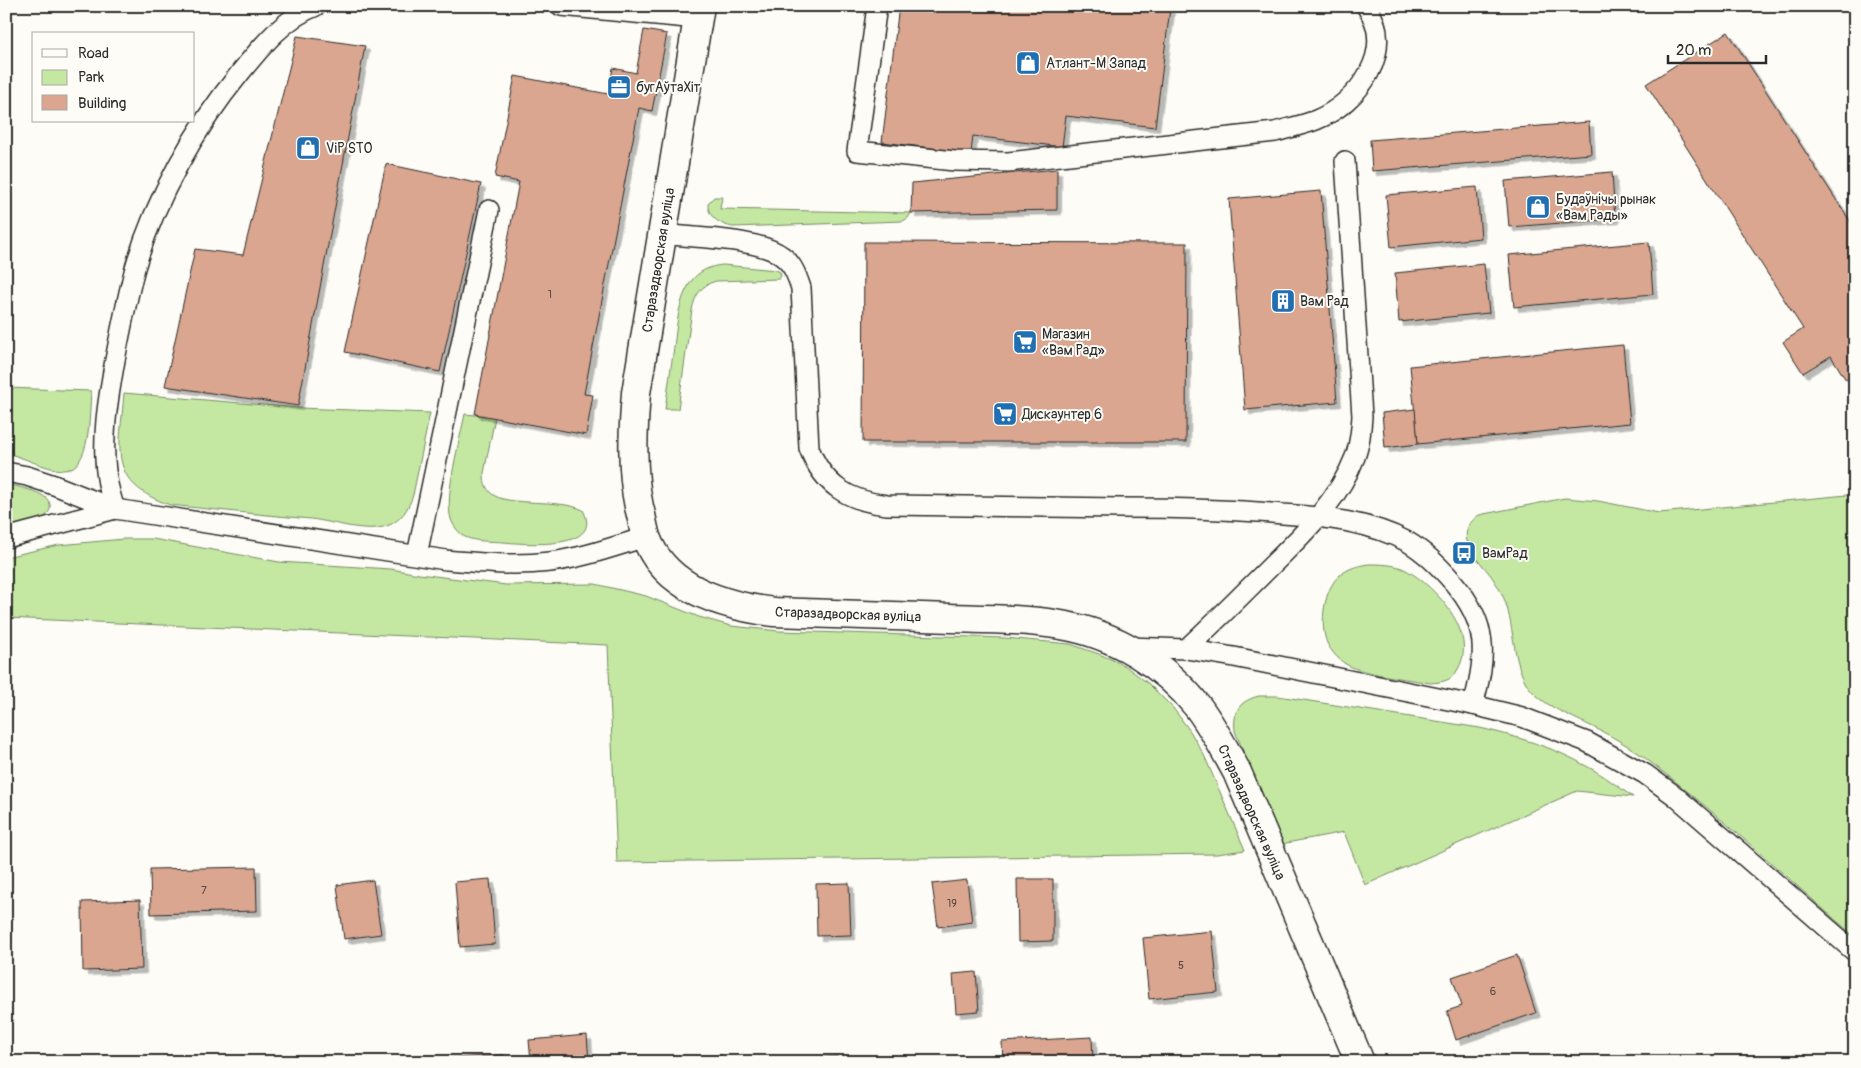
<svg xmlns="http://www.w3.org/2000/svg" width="1861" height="1068" font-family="Pangolin,sans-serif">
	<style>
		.green { fill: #c4e8a1; stroke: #788a66 }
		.building { fill: #daa68f; stroke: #2b2b2b; filter: url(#shadow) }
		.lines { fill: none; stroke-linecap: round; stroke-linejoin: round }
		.lane-casing { stroke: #2b2b2b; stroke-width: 22 }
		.street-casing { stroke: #2b2b2b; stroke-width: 31 }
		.lane { stroke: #fdfcf7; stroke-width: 19 }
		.street { stroke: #fdfcf7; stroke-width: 28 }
		.labels { text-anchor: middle; stroke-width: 4; stroke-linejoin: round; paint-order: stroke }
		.number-label { font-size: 11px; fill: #574a44 }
		.poi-label { font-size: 14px; fill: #2b2b2b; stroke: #fdfcf7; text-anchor: start }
		.street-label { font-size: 14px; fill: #2b2b2b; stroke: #fdfcf7 }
	</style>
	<defs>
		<filter id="shadow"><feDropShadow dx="4.5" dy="4.5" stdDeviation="0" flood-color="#0004"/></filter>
	</defs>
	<rect width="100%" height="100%" fill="#fdfcf7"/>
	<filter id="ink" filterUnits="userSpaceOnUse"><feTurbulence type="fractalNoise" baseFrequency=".02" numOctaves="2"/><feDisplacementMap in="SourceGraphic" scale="10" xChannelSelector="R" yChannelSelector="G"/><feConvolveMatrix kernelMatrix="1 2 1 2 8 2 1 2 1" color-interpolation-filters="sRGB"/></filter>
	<g filter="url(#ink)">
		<g class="green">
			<path d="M714 197H722L720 209 911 213 908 218 903 221 733 227C721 225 707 217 708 203Z"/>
			<path d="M723 265 776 270 780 272 781 276 779 279 716 281C701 285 695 295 692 310L678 409H665C668 388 671 367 674 347 677 325 678 301 690 283 698 271 710 266 723 265Z"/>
			<path d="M6 388 91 391C89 412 92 472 62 470 46 469 23 457 6 453Z"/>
			<path d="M124 393 299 408 430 413 413 495C409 508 401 521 387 526 364 533 335 522 311 519 264 515 217 510 170 505 106 482 120 450 124 393Z"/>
			<path d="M465 414 495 417 484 473C484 481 485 488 492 494 508 507 559 498 583 510 605 551 524 544 503 542 491 541 476 542 465 537 459 533 453 526 451 519 444 497 460 439 465 414Z"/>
			<path d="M6 484C17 487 54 492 50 509 49 513 44 518 40 520 30 525 17 527 6 530Z"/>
			<path d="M1847 495 1855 506V937C1786 877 1718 813 1645 758 1624 742 1600 730 1576 719 1560 711 1544 704 1532 691 1512 669 1515 628 1505 601 1500 588 1492 576 1483 566 1477 558 1469 550 1467 541 1464 529 1470 522 1479 515L1565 498 1598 501 1659 513Z"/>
			<path d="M124 539H153L279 562 391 569 419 574 506 585 595 584 646 596 699 617 731 626 779 631 1005 638 1070 644 1099 654 1124 665 1149 684 1173 708 1190 731 1204 755 1245 850 1217 854 617 862 608 645 6 618V557L59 545Z"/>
			<path d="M1368 564C1380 564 1395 564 1406 570 1435 586 1479 633 1458 669 1452 681 1443 682 1430 683 1410 679 1359 674 1344 663 1337 658 1331 651 1327 643 1319 624 1324 588 1340 575 1349 568 1357 566 1368 564Z"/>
			<path d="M1259 696H1278L1480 728C1518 737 1554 747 1588 767 1604 775 1618 787 1633 797L1577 791 1365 885 1344 832 1281 844 1235 731C1233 711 1239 701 1259 696Z"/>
		</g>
		<g class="building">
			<path d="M899 6H1146L1170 9 1155 127 1066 116 1062 147 973 136 971 153 882 142Z"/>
			<path d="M644 30 667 34 652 111 639 108 584 394 593 395 586 435 475 414 519 182 495 177 515 76 608 94 613 68 636 73Z"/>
			<path d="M1728 32 1855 229V374L1846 380 1831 356 1803 373 1783 342 1803 329 1646 84Z"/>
			<path d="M297 36 365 46 298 406 165 386 195 249 243 255Z"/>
			<path d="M1589 122 1591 154 1372 171 1370 140Z"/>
			<path d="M386 164 481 184 440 372 345 352Z"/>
			<path d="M1057 169V210L911 213 912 183Z"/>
			<path d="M1612 172 1615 219 1509 227 1505 181Z"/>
			<path d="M1477 187 1481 238 1391 247 1386 195Z"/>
			<path d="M1321 191 1337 402 1245 410 1229 199Z"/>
			<path d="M864 242 1187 243 1186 442H863Z"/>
			<path d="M1649 242 1653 294 1514 307 1509 255Z"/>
			<path d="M1484 264 1489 313 1399 322 1395 273Z"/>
			<path d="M1623 345 1630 423 1418 444 1410 366Z"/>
			<path d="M1415 409 1418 444 1385 448 1382 413Z"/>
			<path d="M256 867 257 911 151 914 150 869Z"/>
			<path d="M490 879 495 944 460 947 455 882Z"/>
			<path d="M1017 879H1053V941L1018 942Z"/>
			<path d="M373 880 381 934 344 939 337 885Z"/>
			<path d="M967 880 972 922 938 927 932 884Z"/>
			<path d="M849 883 851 935 817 936 816 884Z"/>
			<path d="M140 900 142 969 83 971 82 902Z"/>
			<path d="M1212 931 1218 992 1149 999 1143 938Z"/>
			<path d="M1517 955 1536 1013 1456 1040 1447 1011 1462 1006 1452 977Z"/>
			<path d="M976 972 979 1011 956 1013 953 974Z"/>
			<path d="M587 1035 589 1062H531L529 1040Z"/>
			<path d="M1092 1037 1093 1062H1003L1002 1042Z"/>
			<path d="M504 1055 505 1062H415V1060Z"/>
			<path d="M721 1055 722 1062H652V1061Z"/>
			<path d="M837 1056V1062H769Z"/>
		</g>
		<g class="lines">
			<defs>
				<g id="lane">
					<path d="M561 6 698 19"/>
					<path d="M877 6 857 151 955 161 1008 162 1275 132C1289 128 1303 125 1316 120 1358 103 1398 50 1366 6"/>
					<path d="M662 234C693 238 759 238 782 256 793 264 797 276 801 288L809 448C823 485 848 501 887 505 965 506 1043 507 1121 508 1175 508 1229 509 1283 514 1326 517 1370 522 1408 542 1425 552 1440 567 1453 582 1489 624 1487 655 1473 705"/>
					<path d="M6 472 27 476 54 485 115 509 446 560C481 563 515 566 550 562 583 558 615 546 646 537"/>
					<path d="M6 538 115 509C112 501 110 492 108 484 100 444 108 399 115 360 121 329 127 298 135 268 155 199 195 128 240 73 261 47 284 18 316 6"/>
					<path d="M417 555 489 210"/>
					<path d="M1128 647 1186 649 1234 657 1473 705 1522 717 1587 742 1645 774 1674 795 1855 952"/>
					<path d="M1186 649C1212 625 1237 600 1263 574 1297 540 1337 504 1355 457 1360 444 1361 430 1362 416L1345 161"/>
				</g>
				<path id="street" d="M700 6 636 393C633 431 631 469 639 507 642 517 643 527 646 537 665 590 725 606 774 612 834 614 893 616 952 618 988 619 1025 619 1061 625 1115 634 1164 664 1198 707 1213 727 1225 750 1237 772L1360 1062"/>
			</defs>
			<use href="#lane" class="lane-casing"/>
			<use href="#street" class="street-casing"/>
			<use href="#lane" class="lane"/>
			<use href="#street" class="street"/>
		</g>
	</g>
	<defs>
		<symbol id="shop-square" viewBox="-11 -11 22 22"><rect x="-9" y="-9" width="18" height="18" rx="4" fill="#1f6fb2" stroke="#fdfcf7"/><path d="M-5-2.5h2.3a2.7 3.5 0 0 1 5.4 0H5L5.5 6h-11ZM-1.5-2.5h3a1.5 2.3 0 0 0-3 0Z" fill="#fff"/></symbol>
		<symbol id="office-square" viewBox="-11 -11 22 22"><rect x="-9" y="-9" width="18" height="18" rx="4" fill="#1f6fb2" stroke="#fdfcf7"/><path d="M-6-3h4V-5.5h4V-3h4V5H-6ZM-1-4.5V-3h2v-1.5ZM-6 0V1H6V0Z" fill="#fff"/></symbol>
		<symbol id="building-square" viewBox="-11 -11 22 22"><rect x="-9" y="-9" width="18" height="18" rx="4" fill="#1f6fb2" stroke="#fdfcf7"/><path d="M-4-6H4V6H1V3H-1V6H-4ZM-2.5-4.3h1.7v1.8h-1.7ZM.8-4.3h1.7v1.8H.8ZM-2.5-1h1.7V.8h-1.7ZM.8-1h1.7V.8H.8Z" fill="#fff"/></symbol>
		<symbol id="supermarket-square" viewBox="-11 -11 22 22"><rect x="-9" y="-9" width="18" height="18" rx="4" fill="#1f6fb2" stroke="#fdfcf7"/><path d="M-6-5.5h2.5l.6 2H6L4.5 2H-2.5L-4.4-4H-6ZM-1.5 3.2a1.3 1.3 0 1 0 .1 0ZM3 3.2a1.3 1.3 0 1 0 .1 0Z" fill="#fff"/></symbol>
		<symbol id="bus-square" viewBox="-11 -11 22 22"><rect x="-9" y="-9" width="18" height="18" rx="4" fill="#1f6fb2" stroke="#fdfcf7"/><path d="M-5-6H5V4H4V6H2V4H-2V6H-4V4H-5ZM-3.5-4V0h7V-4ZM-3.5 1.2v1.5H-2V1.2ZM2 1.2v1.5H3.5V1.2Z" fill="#fff"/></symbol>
	</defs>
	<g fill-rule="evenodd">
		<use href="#shop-square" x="1014" y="49" width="28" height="28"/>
		<use href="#office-square" x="605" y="73" width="28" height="28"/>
		<use href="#shop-square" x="294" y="134" width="28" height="28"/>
		<use href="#shop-square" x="1524" y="193" width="28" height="28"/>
		<use href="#building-square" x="1269" y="287" width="28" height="28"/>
		<use href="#supermarket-square" x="1011" y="328" width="28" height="28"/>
		<use href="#supermarket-square" x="991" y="400" width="28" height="28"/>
		<use href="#bus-square" x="1450" y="539" width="28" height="28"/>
	</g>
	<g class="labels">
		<g class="number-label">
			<text x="550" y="298">1</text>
			<text x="204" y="894">7</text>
			<text x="952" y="907">19</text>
			<text x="1181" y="969">5</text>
			<text x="1493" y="995">6</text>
		</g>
		<g class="poi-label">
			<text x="1046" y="68">Атлант-М Запад</text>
			<text x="636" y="92">бугАўтаХіт</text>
			<text x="326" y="153">ViP STO</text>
			<text x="1556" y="204">Будаўнічы рынак<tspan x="1556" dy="16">«Вам Рады»</tspan></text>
			<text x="1300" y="306">Вам Рад</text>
			<text x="1042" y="339">Магазин<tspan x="1042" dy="16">«Вам Рад»</tspan></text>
			<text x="1022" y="419">Дискаунтер 6</text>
			<text x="1482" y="558">ВамРад</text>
		</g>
		<g class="street-label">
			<text transform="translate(658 260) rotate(-81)" y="5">Старазадворская вуліца</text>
			<text transform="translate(848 614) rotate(2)" y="5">Старазадворская вуліца</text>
			<text transform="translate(1252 812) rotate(66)" y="5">Старазадворская вуліца</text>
		</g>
	</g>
	<rect width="1861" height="1068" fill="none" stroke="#fdfcf7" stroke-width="25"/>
	<rect x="12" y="12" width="1836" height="1043" fill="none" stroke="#2b2b2b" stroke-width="2" filter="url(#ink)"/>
	<rect x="32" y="32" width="162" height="90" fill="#fdfcf7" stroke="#a9a8a5"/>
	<rect x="42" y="49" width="25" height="8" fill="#fdfcf7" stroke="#a9a8a5"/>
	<text x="78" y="58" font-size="15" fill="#2b2b2b">Road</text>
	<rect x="42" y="70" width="25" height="15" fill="#c4e8a1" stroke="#a9a8a5"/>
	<text x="78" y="82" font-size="15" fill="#2b2b2b">Park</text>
	<rect x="42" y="95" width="25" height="15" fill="#daa68f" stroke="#a9a8a5"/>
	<text x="78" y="108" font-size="15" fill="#2b2b2b">Building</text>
	<path d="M1668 55v8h98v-8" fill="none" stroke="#2b2b2b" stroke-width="2.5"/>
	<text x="1676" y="55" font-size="15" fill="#2b2b2b" stroke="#fdfcf7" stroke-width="4" paint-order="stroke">20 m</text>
</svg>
